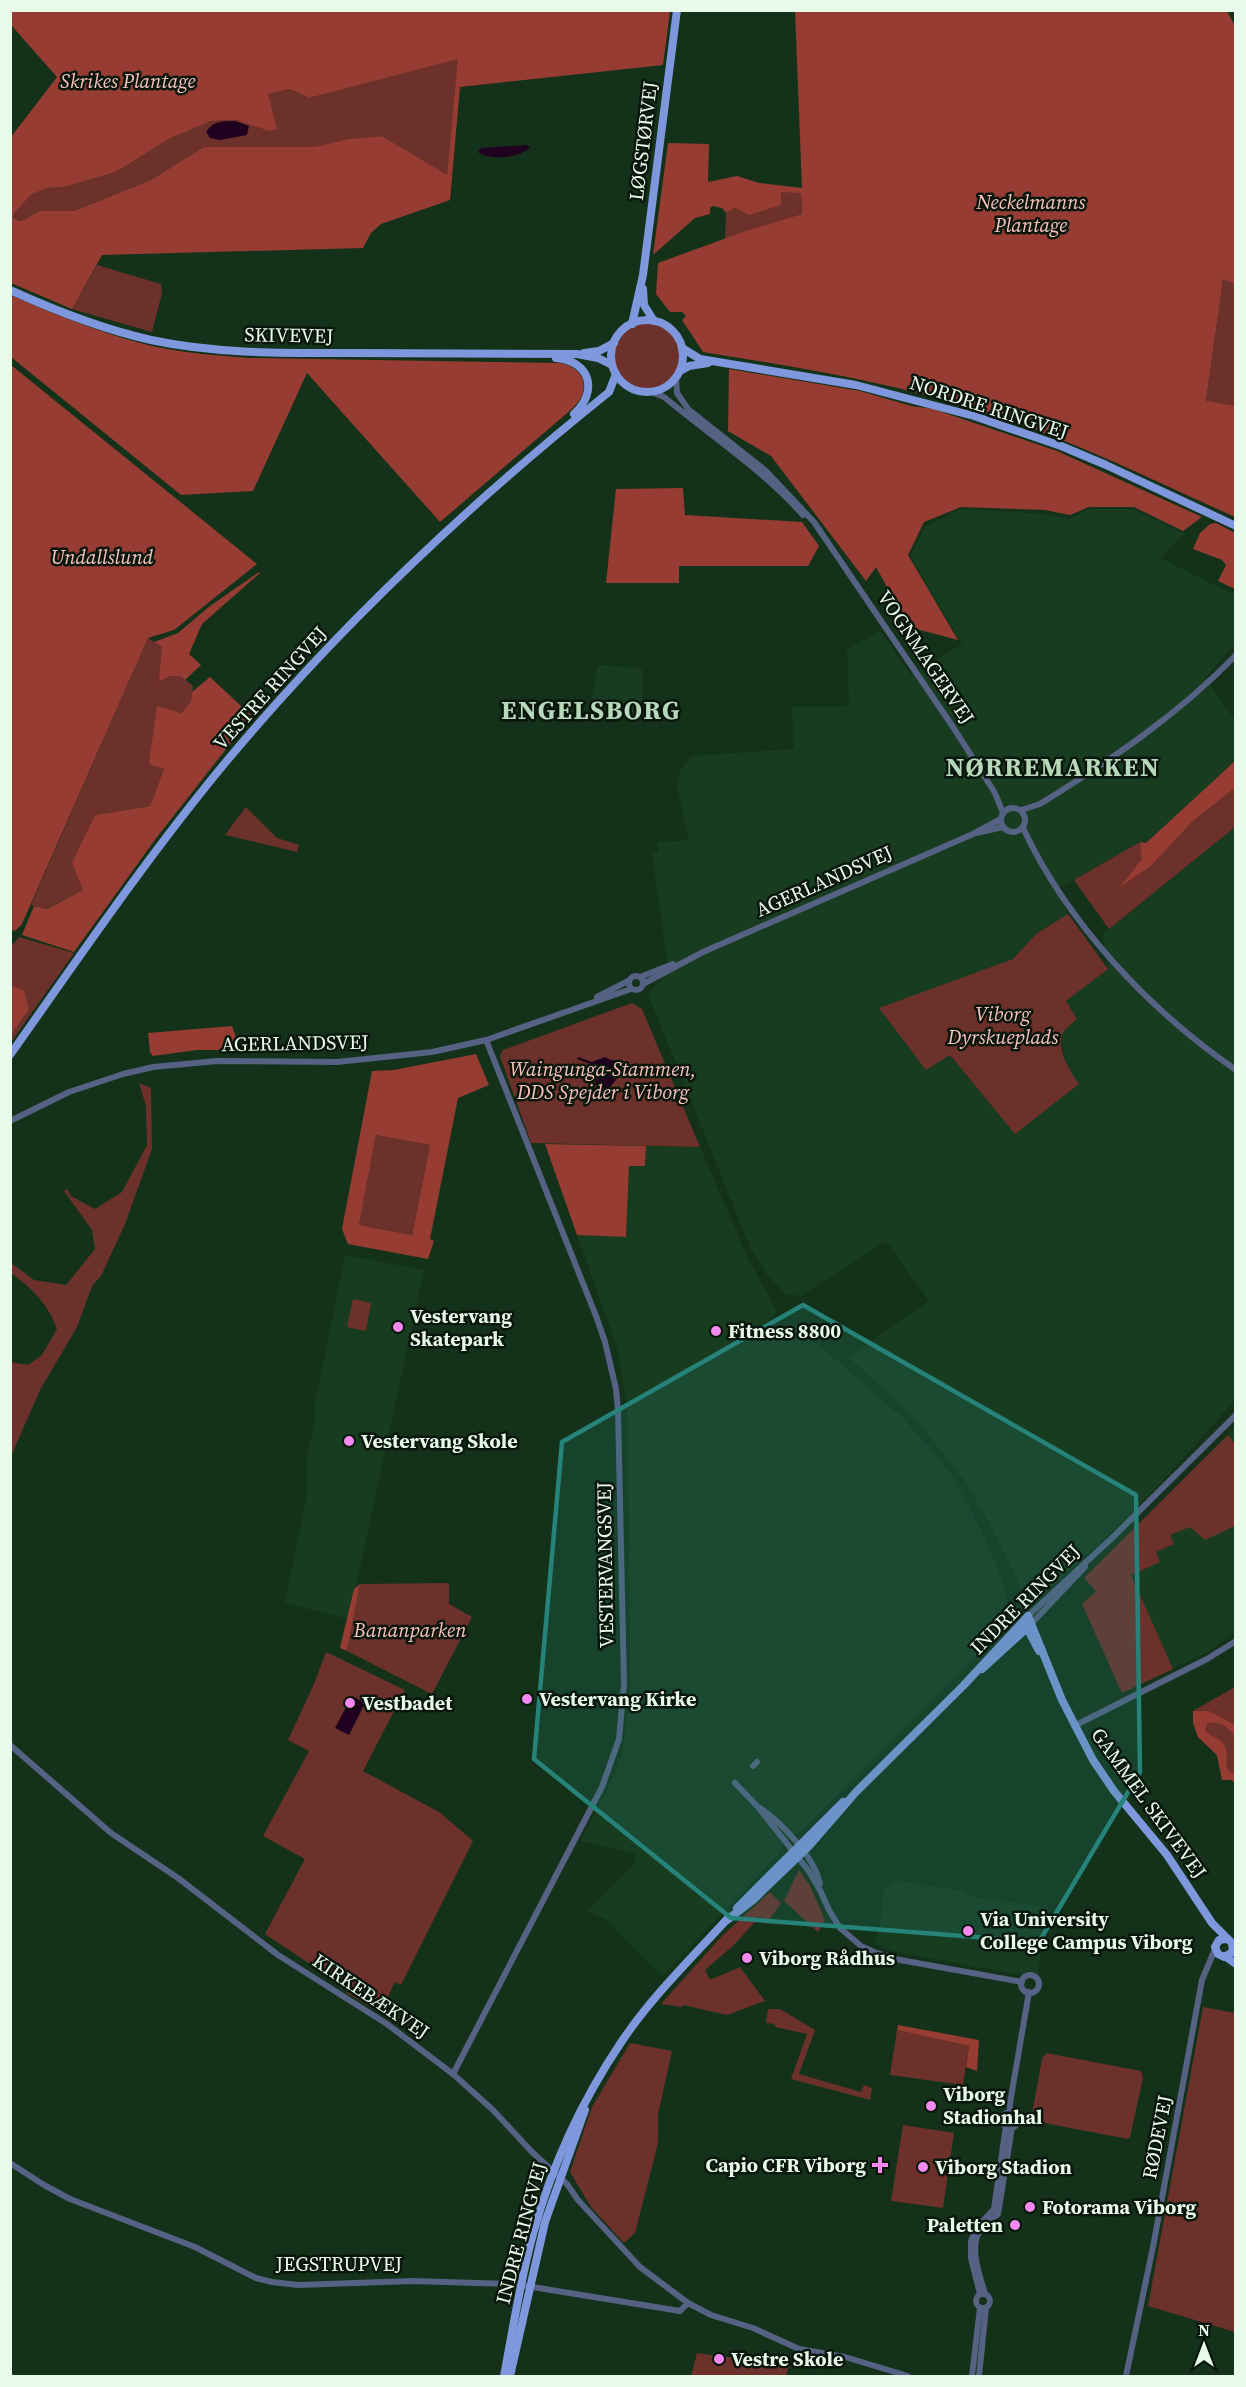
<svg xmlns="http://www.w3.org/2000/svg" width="1246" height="2387" font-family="'Source Serif 4',serif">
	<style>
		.built { fill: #183c20 }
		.green { fill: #6c312a }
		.forest { fill: #973c32; fill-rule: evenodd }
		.water { fill: #20011f }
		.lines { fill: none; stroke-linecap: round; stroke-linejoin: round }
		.minor { stroke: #556283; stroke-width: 6 }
		.major { stroke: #7f98dd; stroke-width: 8 }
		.rail-casing { stroke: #c0d4c2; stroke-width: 4 }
		.rail { stroke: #0a160c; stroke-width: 1.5; stroke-dasharray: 4.5; stroke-linecap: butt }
		.marked { fill: #25837a; fill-opacity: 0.2; stroke: #25837a; stroke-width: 4.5; stroke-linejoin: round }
		.poi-dot { fill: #f489f0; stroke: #0a160c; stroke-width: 2 }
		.labels { text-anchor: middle; stroke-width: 5; stroke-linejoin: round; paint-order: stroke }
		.park-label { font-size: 20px; font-style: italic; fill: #f8c3bb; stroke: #0a160c }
		.street-label { font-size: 20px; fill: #e8faea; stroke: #0a160c }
		.poi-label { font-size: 20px; font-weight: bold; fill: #e8faea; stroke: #0a160c; text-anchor: start }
		.district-label { font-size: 26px; font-weight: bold; letter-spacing: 1.5px; fill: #b7d9bb; stroke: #0a160c }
	</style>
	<rect width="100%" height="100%" fill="#14321a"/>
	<g class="built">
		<path d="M961 509 1044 514 1069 519 1089 509H1133L1185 534 1160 558 1235 595V644L1205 678 1235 720V761L1146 843 1140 842 1056 890 1068 914 1036 934 1013 959 880 1009 927 1070 949 1055 1015 1133 1068 1068 1061 1042 1063 1033 1077 1019 1066 1001 1108 969 1102 935 1235 827V1400L1158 1486 1094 1549 1030 1605 987 1519 965 1481 914 1417 848 1357 929 1301 886 1241 800 1296 786 1294 767 1275 750 1247 648 994 669 972 652 854 659 852 658 842 689 840 677 788 680 771 691 756 794 749 792 707 849 706 847 650 880 630 911 675 962 644 910 556 926 526Z"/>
		<path d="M601 665 642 669 643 713 595 715 591 708 597 667Z"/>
		<path d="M646 1146 700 1147 748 1258 777 1311 768 1323 776 1333 789 1324H795L902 1417 937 1456 955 1480 984 1536 996 1563 1013 1619 802 1831 797 1833 781 1848 779 1854 662 1976 606 1919 587 1912 635 1864V1854L581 1841 617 1770 622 1753 630 1690 628 1419 622 1374 615 1341 577 1235 626 1237 629 1165 645 1166Z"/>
		<path d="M345 1255 424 1270 349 1619 285 1603 307 1495 306 1464 315 1418 314 1408Z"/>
		<path d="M1235 1427V1632L1208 1652 1122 1693 1092 1576Z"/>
		<path d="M894 1880 964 1891 969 1896 1048 1907 1038 1973 1028 1971 1021 1975 896 1952 874 1944 879 1931 884 1889Z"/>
	</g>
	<g class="green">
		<path d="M459 58 447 176 382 136 348 139 315 147H204L151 180 74 211H40L23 220 19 221 13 218 14 213 32 194 48 188 64 187 116 172 167 140 211 121 237 120 277 129 267 94 290 89 309 98Z"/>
		<path d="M780 192H801L802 214 725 239 726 213 735 208 749 215Z"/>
		<path d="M97 265 161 284 162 293 152 332 72 309Z"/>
		<path d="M1223 278 1235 284V406L1206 402Z"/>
		<circle cx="647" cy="356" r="34"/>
		<path d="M148 638 162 647 170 676H181L193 686 191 702 181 713 157 707 164 769 150 806 95 815 83 890 46 909 31 905Z"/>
		<path d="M1235 788V827L1109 929 1074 880 1140 842 1143 859 1122 885 1151 866 1193 821Z"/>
		<path d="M246 807 277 838 299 845 297 852 225 835Z"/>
		<path d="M1068 914 1108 969 1066 1001 1077 1019C1073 1023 1066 1028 1063 1033 1055 1047 1071 1073 1079 1084L1015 1134 950 1055 926 1070 879 1008 1013 959 1036 934Z"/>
		<path d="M19 937 74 953 11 1042V1035L29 1009 24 990 11 986V947Z"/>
		<path d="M632 1003 642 1009 700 1147 531 1143 500 1056 503 1050Z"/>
		<path d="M139 1083 151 1088 152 1149 125 1224 101 1276 92 1286 77 1327 40 1390 11 1456V1362L28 1365 42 1355 57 1329C48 1304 32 1288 11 1273V1263L34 1280 66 1285 95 1249 92 1230 64 1191 67 1189 71 1196 95 1209 122 1192 147 1145 146 1106Z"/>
		<path d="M376 1135 430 1145 412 1235 359 1225Z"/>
		<path d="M353 1299 371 1303 366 1331 347 1327Z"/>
		<path d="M1228 1435 1235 1444V1526L1205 1540 1190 1527 1170 1535 1174 1544 1156 1552 1160 1562 1131 1575 1173 1669 1122 1693 1082 1604 1096 1591 1084 1578Z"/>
		<path d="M449 1583V1604L472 1617 432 1694 347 1651 360 1584Z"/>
		<path d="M326 1652 405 1690 363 1771 439 1812 473 1841 401 1985 395 1982 380 2013 347 1993 343 1986 265 1934 305 1859 263 1836 309 1751 288 1740 314 1684Z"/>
		<path d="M1235 1687V1783L1232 1780H1222L1217 1755 1198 1737 1193 1723V1711Z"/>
		<path d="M799 1870 809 1884 825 1920 818 1932 784 1901Z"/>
		<path d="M770 1892 781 1903 767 1923 760 1916 734 1945 705 1970 710 1980 740 1967 765 2001 727 2015 683 2005 682 2007 661 2004 721 1937Z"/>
		<path d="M1203 2007 1235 2013V2332L1148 2306Z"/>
		<path d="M768 2009H780L815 2030 799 2074 861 2092 864 2085 872 2088 870 2100 791 2079 807 2034 776 2027 774 2024 766 2023Z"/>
		<path d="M897 2030 969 2046 963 2085 890 2075Z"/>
		<path d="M630 2043 672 2051 658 2114V2143L635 2233 624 2243 591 2207 570 2172 592 2107Z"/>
		<path d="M1046 2053 1141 2071 1143 2078 1130 2137 1128 2139 1034 2121 1032 2114 1042 2059Z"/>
		<path d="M903 2125 954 2133 943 2208 891 2201Z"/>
		<path d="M697 2353 789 2365 786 2376H691Z"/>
	</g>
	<g class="forest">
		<path d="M11 10H670V11L663 65 460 87 450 200 381 224 371 233 363 248 102 255 72 309 11 283V137L57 77 11 25ZM458 59 447 175 382 136 348 139 314 147H204L151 180 74 211H40L23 220 19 221 13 218 14 213 32 194 48 188 64 187 116 172 167 140 211 121 237 120 269 131 277 129 268 94 290 89 309 98Z"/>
		<path d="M795 11H1227L1236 28 1235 284 1223 279 1206 401 1235 406V517C1140 474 1046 427 944 400 865 378 784 365 703 352L682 320 686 316 682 312H670L656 294 658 263 743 232 802 214 801 193 781 192V205L749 215 735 208 726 213 722 208 713 206 710 208V214L695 218 653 255 668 143 709 144 708 182 737 176 759 183 802 188Z"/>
		<path d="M10 295C54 314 98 332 144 344 178 353 214 355 249 358L559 363C585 367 592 390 573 408L440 522 307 373 253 491 181 495 11 357Z"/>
		<path d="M11 365 257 564 174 630 148 638 22 924 15 931 10 929Z"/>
		<path d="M729 369 860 391 911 406 933 409 1057 451 1202 517 1183 531 1134 507H1089L1070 515 1045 510 961 507 924 522 908 555 958 640 909 627 876 567 866 581 771 456 728 431Z"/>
		<path d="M683 488 685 515 802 522 819 546 808 566H679V583H606L616 489Z"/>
		<path d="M1216 523 1235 533V589L1218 581 1226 565 1222 560 1193 549 1200 533 1210 524Z"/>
		<path d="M259 572 260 573 202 624 189 654 201 665 185 680 181 676H170L159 681 162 647 154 642 178 633 210 606Z"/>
		<path d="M210 677 252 716 157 837 74 952 22 935 34 906 47 909 83 890 72 863 95 815 150 806 164 769 149 764 157 706 181 713 191 702 192 692Z"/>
		<path d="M1235 761V788L1193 821 1151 866 1120 887 1142 859 1140 842 1146 843Z"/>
		<path d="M11 986 24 990 29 1009 11 1035Z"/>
		<path d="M232 1026 238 1043 236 1050H197L153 1056 150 1052 148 1033Z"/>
		<path d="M476 1054 489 1085 458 1098 430 1239 434 1241 428 1259 348 1244 342 1229 372 1071 394 1070ZM376 1135 430 1145 412 1235 359 1225Z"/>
		<path d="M545 1144 646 1146 645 1166H629L626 1237 577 1235Z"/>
		<path d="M360 1584 347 1651 340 1648 354 1589Z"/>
		<path d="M1193 1711H1209L1235 1725V1735C1227 1727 1218 1719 1207 1724L1205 1730C1211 1739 1224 1737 1226 1750 1229 1761 1221 1769 1235 1774V1783L1232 1780H1222L1217 1755 1198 1737 1193 1723Z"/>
		<path d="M898 2025 979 2040 977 2071 966 2067 969 2046 897 2030Z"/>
	</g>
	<g class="water">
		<path d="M235 121 249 126 247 135 220 140 210 138 206 132C215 120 220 122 235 121Z"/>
		<path d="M527 145 530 147C521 158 489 161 478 152L481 148Z"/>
		<path d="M578 1057 592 1062 605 1057 611 1060H618L620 1062 619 1076 609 1089 600 1091 595 1084V1066L577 1059Z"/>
		<path d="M352 1696 365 1703 349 1735 335 1728Z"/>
	</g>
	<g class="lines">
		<g class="minor">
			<path d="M676 378 677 393 688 409 766 471 814 522 953 727 995 793 1003 813"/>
			<path d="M651 392 664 397C711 436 762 469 803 515"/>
			<circle cx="1013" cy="820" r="12"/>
			<path d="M1021 810 1040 804C1111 760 1178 715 1236 655"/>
			<path d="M1023 828C1068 924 1149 1010 1236 1070"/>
			<path d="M976 833 1003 827"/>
			<circle cx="636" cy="983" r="7"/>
			<path d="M640 977 673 964"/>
			<path d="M643 984 703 952 973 834 1001 819"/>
			<path d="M597 997 628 981"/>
			<path d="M10 1121 69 1092 123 1074 153 1067 217 1061 337 1062 432 1052 486 1040 631 989"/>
			<path d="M1028 1616 1112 1538 1236 1415"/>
			<path d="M1030 1625 1085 1567"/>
			<path d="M1074 1726 1207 1659 1236 1641"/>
			<path d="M10 1745 111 1833 178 1878 278 1955 387 2024 453 2074 493 2110 532 2152 567 2184 578 2200 640 2267 688 2303 711 2315 753 2328 799 2349 845 2357 908 2376"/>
			<path d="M753 1766 757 1762"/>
			<path d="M735 1783 757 1806 808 1870 820 1890 829 1910 840 1928 861 1946 874 1952 900 1960 1022 1982"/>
			<path d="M760 1808C782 1823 815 1858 820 1884"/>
			<circle cx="1030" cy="1984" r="9"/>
			<path d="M453 2074 602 1787 619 1739 624 1684 618 1411 616 1389 605 1342 596 1316 486 1040"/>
			<path d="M1010 2112V2103L1029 1992"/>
			<circle cx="1010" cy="2120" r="8"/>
			<path d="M10 2163 44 2185 70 2199 195 2247 256 2278 272 2282 298 2285 412 2281 514 2284 680 2311 688 2303"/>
			<circle cx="983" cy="2301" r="7"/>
			<path d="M980 2294 971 2258V2242L975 2229 994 2209 1006 2126"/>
			<path d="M985 2294C980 2276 968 2246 981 2229 985 2223 993 2219 998 2214L1012 2127"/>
			<path d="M972 2376 980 2308"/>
			<path d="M979 2376 986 2308"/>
			<path d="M1126 2376 1153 2247 1202 1980 1215 1949"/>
		</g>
		<g class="major">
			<path d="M643 289 644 305 654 321"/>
			<path d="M10 290C56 311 102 329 151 340 217 354 284 353 350 353 426 353 501 354 577 354L598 358 612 365"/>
			<circle cx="647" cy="356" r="36"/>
			<path d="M632 324 643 275 677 10"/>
			<path d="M682 348 700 359 856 385 974 416 1061 446 1106 465 1236 526"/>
			<path d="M584 353 599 351 614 343"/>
			<path d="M556 358C590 361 599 391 574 414"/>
			<path d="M680 371 689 366 708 363"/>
			<path d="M10 1055C80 956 148 856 225 763 340 625 469 504 609 392L616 374"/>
			<path d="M982 1669 1027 1628 1039 1651"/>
			<path d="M737 1908 843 1802"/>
			<path d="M727 1920 753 1900 810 1845 856 1792 963 1686 1028 1616 1062 1700 1093 1760 1114 1791 1167 1855 1212 1923 1232 1943 1233 1952 1224 1957 1218 1954 1215 1947 1219 1940 1226 1939"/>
			<path d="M1226 1957 1236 1964"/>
			<path d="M504 2376C513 2329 520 2281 533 2234 552 2165 582 2100 622 2041 653 1995 692 1958 729 1917"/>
			<path d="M510 2376 545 2222 585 2110"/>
		</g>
		<defs>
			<path id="rail" d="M10 2376H11"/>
		</defs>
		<use href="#rail" class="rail-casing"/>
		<use href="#rail" class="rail"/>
	</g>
	<path class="marked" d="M803 1305 1136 1495 1140 1772 1039 1942 731 1918 534 1759 562 1442Z"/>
	<g class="poi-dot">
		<circle cx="398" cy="1327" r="6"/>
		<circle cx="716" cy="1331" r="6"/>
		<circle cx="349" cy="1441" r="6"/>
		<circle cx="527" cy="1699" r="6"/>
		<circle cx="350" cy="1703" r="6"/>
		<circle cx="968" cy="1931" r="6"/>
		<circle cx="747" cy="1958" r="6"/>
		<circle cx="931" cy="2106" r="6"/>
		<path d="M877 2156h6v6h6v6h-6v6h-6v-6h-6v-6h6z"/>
		<circle cx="923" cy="2167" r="6"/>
		<circle cx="1030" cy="2207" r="6"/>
		<circle cx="1015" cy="2225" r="6"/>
		<circle cx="719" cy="2359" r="6"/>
	</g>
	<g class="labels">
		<g class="park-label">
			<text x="128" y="88">Skrikes Plantage</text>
			<text x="1031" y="209">Neckelmanns<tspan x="1031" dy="23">Plantage</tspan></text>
			<text x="102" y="564">Undallslund</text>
			<text x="1003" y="1021">Viborg<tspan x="1003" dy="23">Dyrskueplads</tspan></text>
			<text x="603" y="1076">Waingunga-Stammen,<tspan x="603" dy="23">DDS Spejder i Viborg</tspan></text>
			<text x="410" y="1637">Bananparken</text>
		</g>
		<g class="street-label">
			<text transform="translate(643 141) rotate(-83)" y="7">LØGSTØRVEJ</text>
			<text transform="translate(289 335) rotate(1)" y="7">SKIVEVEJ</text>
			<text transform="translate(989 407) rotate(18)" y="7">NORDRE RINGVEJ</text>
			<text transform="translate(926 657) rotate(56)" y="7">VOGNMAGERVEJ</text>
			<text transform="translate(270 688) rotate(-48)" y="7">VESTRE RINGVEJ</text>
			<text transform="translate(824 881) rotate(-24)" y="7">AGERLANDSVEJ</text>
			<text transform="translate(295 1043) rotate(-1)" y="7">AGERLANDSVEJ</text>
			<text transform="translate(605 1565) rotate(-91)" y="7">VESTERVANGSVEJ</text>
			<text transform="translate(1025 1599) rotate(-45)" y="7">INDRE RINGVEJ</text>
			<text transform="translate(1149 1803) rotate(54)" y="7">GAMMEL SKIVEVEJ</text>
			<text transform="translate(371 1996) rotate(34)" y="7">KIRKEBÆKVEJ</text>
			<text transform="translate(1157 2137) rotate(-79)" y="7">RØDEVEJ</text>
			<text transform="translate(521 2233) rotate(-75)" y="7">INDRE RINGVEJ</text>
			<text x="339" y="2271">JEGSTRUPVEJ</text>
		</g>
		<g class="poi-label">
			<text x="410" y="1323">Vestervang<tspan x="410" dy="23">Skatepark</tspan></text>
			<text x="728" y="1338">Fitness 8800</text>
			<text x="361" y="1448">Vestervang Skole</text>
			<text x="539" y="1706">Vestervang Kirke</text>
			<text x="362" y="1710">Vestbadet</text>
			<text x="980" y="1926">Via University<tspan x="980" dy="23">College Campus Viborg</tspan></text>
			<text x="759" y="1965">Viborg Rådhus</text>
			<text x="943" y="2101">Viborg<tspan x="943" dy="23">Stadionhal</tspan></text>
			<text x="866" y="2172" text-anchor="end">Capio CFR Viborg</text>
			<text x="935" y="2174">Viborg Stadion</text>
			<text x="1042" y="2214">Fotorama Viborg</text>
			<text x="1003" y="2232" text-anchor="end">Paletten</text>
			<text x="731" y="2366">Vestre Skole</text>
		</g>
		<g class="district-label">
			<text x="591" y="719">ENGELSBORG</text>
			<text x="1053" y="776">NØRREMARKEN</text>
		</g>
	</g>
	<rect width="1246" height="2387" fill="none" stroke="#e8faea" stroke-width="24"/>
	<g transform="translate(1204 2345)" stroke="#0a160c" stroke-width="4.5" paint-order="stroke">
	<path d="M0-4.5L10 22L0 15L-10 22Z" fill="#e8faea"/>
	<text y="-9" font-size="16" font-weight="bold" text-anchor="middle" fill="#e8faea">N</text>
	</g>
</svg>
